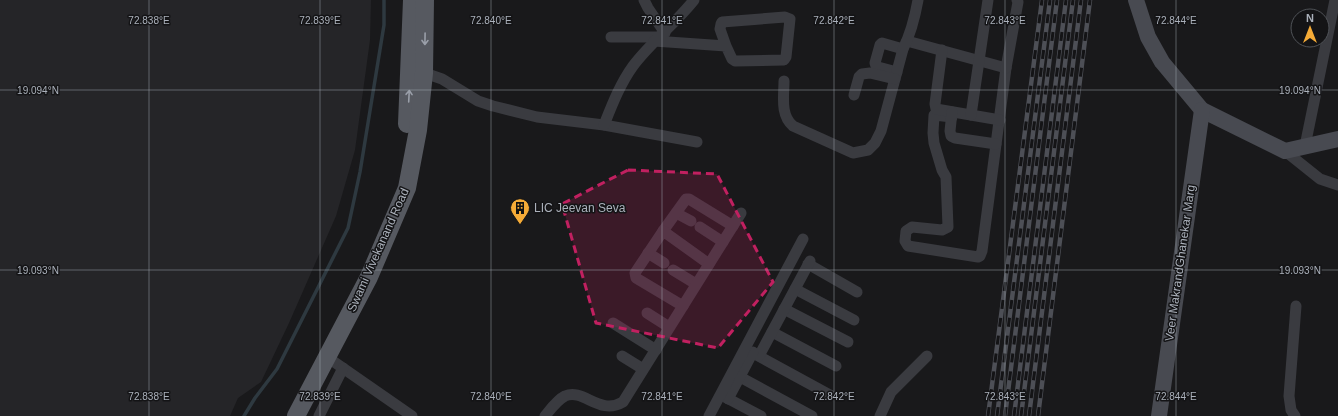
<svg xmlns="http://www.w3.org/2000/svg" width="1338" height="416" font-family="Helvetica,sans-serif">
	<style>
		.built { fill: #252528 }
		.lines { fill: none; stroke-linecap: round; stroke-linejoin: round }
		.stream { stroke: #2e3940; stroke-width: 3.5 }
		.street { stroke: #3a3b40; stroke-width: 11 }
		.secondary { stroke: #484a51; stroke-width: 16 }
		.primary { stroke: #565960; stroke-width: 18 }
		.rail-casing { stroke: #4d4f56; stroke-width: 4.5 }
		.rail { stroke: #141416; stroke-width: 3; stroke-dasharray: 9; stroke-linecap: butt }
		.oneway { stroke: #9a9fa9 }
		.marked { fill: #c12060; fill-opacity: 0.2; stroke: #c12060; stroke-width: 3; stroke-dasharray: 8 5; stroke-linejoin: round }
		.ticks { fill: none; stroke: #abb1bb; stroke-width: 1; stroke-opacity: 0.45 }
		.labels { text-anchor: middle; stroke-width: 3; stroke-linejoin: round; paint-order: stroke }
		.poi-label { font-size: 12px; fill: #abb1bb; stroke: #141416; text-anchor: start }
		.street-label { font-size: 12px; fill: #abb1bb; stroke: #141416 }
		.ticks-label { font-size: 10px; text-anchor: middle; fill: #abb1bb; stroke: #141416; stroke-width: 3; stroke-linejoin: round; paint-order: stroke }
	</style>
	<rect width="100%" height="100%" fill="#19191b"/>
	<path class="built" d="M0 0H371L370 40 355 150 336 216 289 323 261 382 238 398 230 416H0Z"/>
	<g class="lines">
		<path class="stream" d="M244 416 255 398 277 369 348 228 360 172 384 25V0"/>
		<g class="street">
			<path d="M644 0 648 8 665 33"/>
			<path d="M611 37H660"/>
			<path d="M654 41 726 46 720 29 721 24 722 22 785 17 790 19 786 57 784 60 735 61 732 59 726 46"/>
			<path d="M907 41 1006 68 982 251 980 256 978 257 908 246 905 241 906 231 912 227 942 230 948 227 946 177 942 170 934 143 933 133 934 115 952 117"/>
			<path d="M942 50 935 104 936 109 1000 120"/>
			<path d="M1006 68 1018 2 1017 0"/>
			<path d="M419 71 442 79 478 101 493 106 537 117 604 125 697 142"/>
			<path d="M897 72 878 67 876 66 875 63 880 45 882 43 903 49"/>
			<path d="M784 81C784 96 780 115 793 126L853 153 868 150 875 143 881 131 903 49C911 33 915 17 918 0"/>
			<path d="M854 95 859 77 862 74 870 73 895 79"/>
			<path d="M952 112 950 131 951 136 955 138 996 144"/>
			<path d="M971 115 988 0"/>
			<path d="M604 125C612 105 620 84 633 66 651 42 675 24 694 0"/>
			<path d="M1305 146 1335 0"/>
			<path d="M1285 151 1320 179 1338 185"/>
			<path d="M676 213 691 221"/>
			<path d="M700 227 723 242"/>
			<path d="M663 231 686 199H689L733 226"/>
			<path d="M648 253 664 263"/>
			<path d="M808 264 857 292"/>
			<path d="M673 270 696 284"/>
			<path d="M795 289 854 320"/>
			<path d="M683 306 636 278 635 273 663 231 709 264"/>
			<path d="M784 309 848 342"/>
			<path d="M647 313 669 327"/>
			<path d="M613 323 656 350"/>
			<path d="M772 332 836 366"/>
			<path d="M753 353 830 395"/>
			<path d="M622 356 643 369"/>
			<path d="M759 356 810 261"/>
			<path d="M327 357 412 416"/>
			<path d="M740 377 812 416"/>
			<path d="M723 396 761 416"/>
			<path d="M728 399 753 352"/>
			<path d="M319 416 343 368"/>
			<path d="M545 416C550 410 557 400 565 396 584 388 599 416 623 402L741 213"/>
			<path d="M709 416 803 239"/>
			<path d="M880 416 891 392 927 356"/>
			<path d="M1295 416 1291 410 1289 396 1296 306"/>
		</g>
		<g class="secondary">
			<path d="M1136 0 1148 37 1162 62 1202 110 1285 151 1338 139"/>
			<path d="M1159 416 1202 110"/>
		</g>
		<g class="primary">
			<path d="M407 124 412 0"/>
			<path d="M296 416 369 277 407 188 418 130 424 73 425 0"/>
		</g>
		<defs>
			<g id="rail">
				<path d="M988 416 1042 0"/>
				<path d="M997 416 1050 0"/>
				<path d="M1005 416 1057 0"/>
				<path d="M1014 416 1066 0"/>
				<path d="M1021 416 1073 0"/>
				<path d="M1029 416 1081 0"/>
				<path d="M1038 416 1090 0"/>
			</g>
		</defs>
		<use href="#rail" class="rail-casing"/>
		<use href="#rail" class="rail"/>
	</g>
	<defs><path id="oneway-shaft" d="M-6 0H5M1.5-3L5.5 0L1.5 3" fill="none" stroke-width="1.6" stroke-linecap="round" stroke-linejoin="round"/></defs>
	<g class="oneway">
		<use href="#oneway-shaft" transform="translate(425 39) rotate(91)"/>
		<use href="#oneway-shaft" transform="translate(409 96) rotate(-87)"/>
	</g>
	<path class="marked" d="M628 170 717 174 773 282 718 348 596 323 562 204Z"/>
	<path class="ticks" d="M149 0V416M320 0V416M491 0V416M662 0V416M834 0V416M1005 0V416M1176 0V416M0 90H1338M0 270H1338"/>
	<defs>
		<symbol id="building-pin" viewBox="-11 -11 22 30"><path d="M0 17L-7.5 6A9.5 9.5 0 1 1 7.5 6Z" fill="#f5ab37" stroke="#141416"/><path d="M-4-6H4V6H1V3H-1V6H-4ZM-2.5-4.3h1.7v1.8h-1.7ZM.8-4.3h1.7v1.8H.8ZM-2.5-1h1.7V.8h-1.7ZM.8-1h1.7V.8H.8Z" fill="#111"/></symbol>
	</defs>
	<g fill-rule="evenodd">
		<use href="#building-pin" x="509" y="197" width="22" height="30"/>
	</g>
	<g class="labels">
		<g class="poi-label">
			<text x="534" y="212">LIC Jeevan Seva</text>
		</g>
		<g class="street-label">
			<text transform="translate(378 250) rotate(-66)" y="4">Swami Vivekanand Road</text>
			<text transform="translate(1180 263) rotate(-82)" y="4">Veer MakrandGhanekar Marg</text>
		</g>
	</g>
	<g class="ticks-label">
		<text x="149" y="24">72.838°E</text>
		<text x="320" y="24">72.839°E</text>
		<text x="491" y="24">72.840°E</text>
		<text x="662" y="24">72.841°E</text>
		<text x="834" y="24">72.842°E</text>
		<text x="1005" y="24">72.843°E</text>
		<text x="1176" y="24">72.844°E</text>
		<text x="38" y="94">19.094°N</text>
		<text x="1300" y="94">19.094°N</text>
		<text x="38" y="274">19.093°N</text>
		<text x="1300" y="274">19.093°N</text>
		<text x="149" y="400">72.838°E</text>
		<text x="320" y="400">72.839°E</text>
		<text x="491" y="400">72.840°E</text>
		<text x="662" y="400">72.841°E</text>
		<text x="834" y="400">72.842°E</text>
		<text x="1005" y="400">72.843°E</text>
		<text x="1176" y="400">72.844°E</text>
	</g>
	<g transform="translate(1310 28)"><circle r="19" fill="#141416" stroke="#505358"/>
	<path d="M0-3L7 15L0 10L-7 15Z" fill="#f5ab37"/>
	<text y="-6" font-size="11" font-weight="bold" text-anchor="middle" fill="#abb1bb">N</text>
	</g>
</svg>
